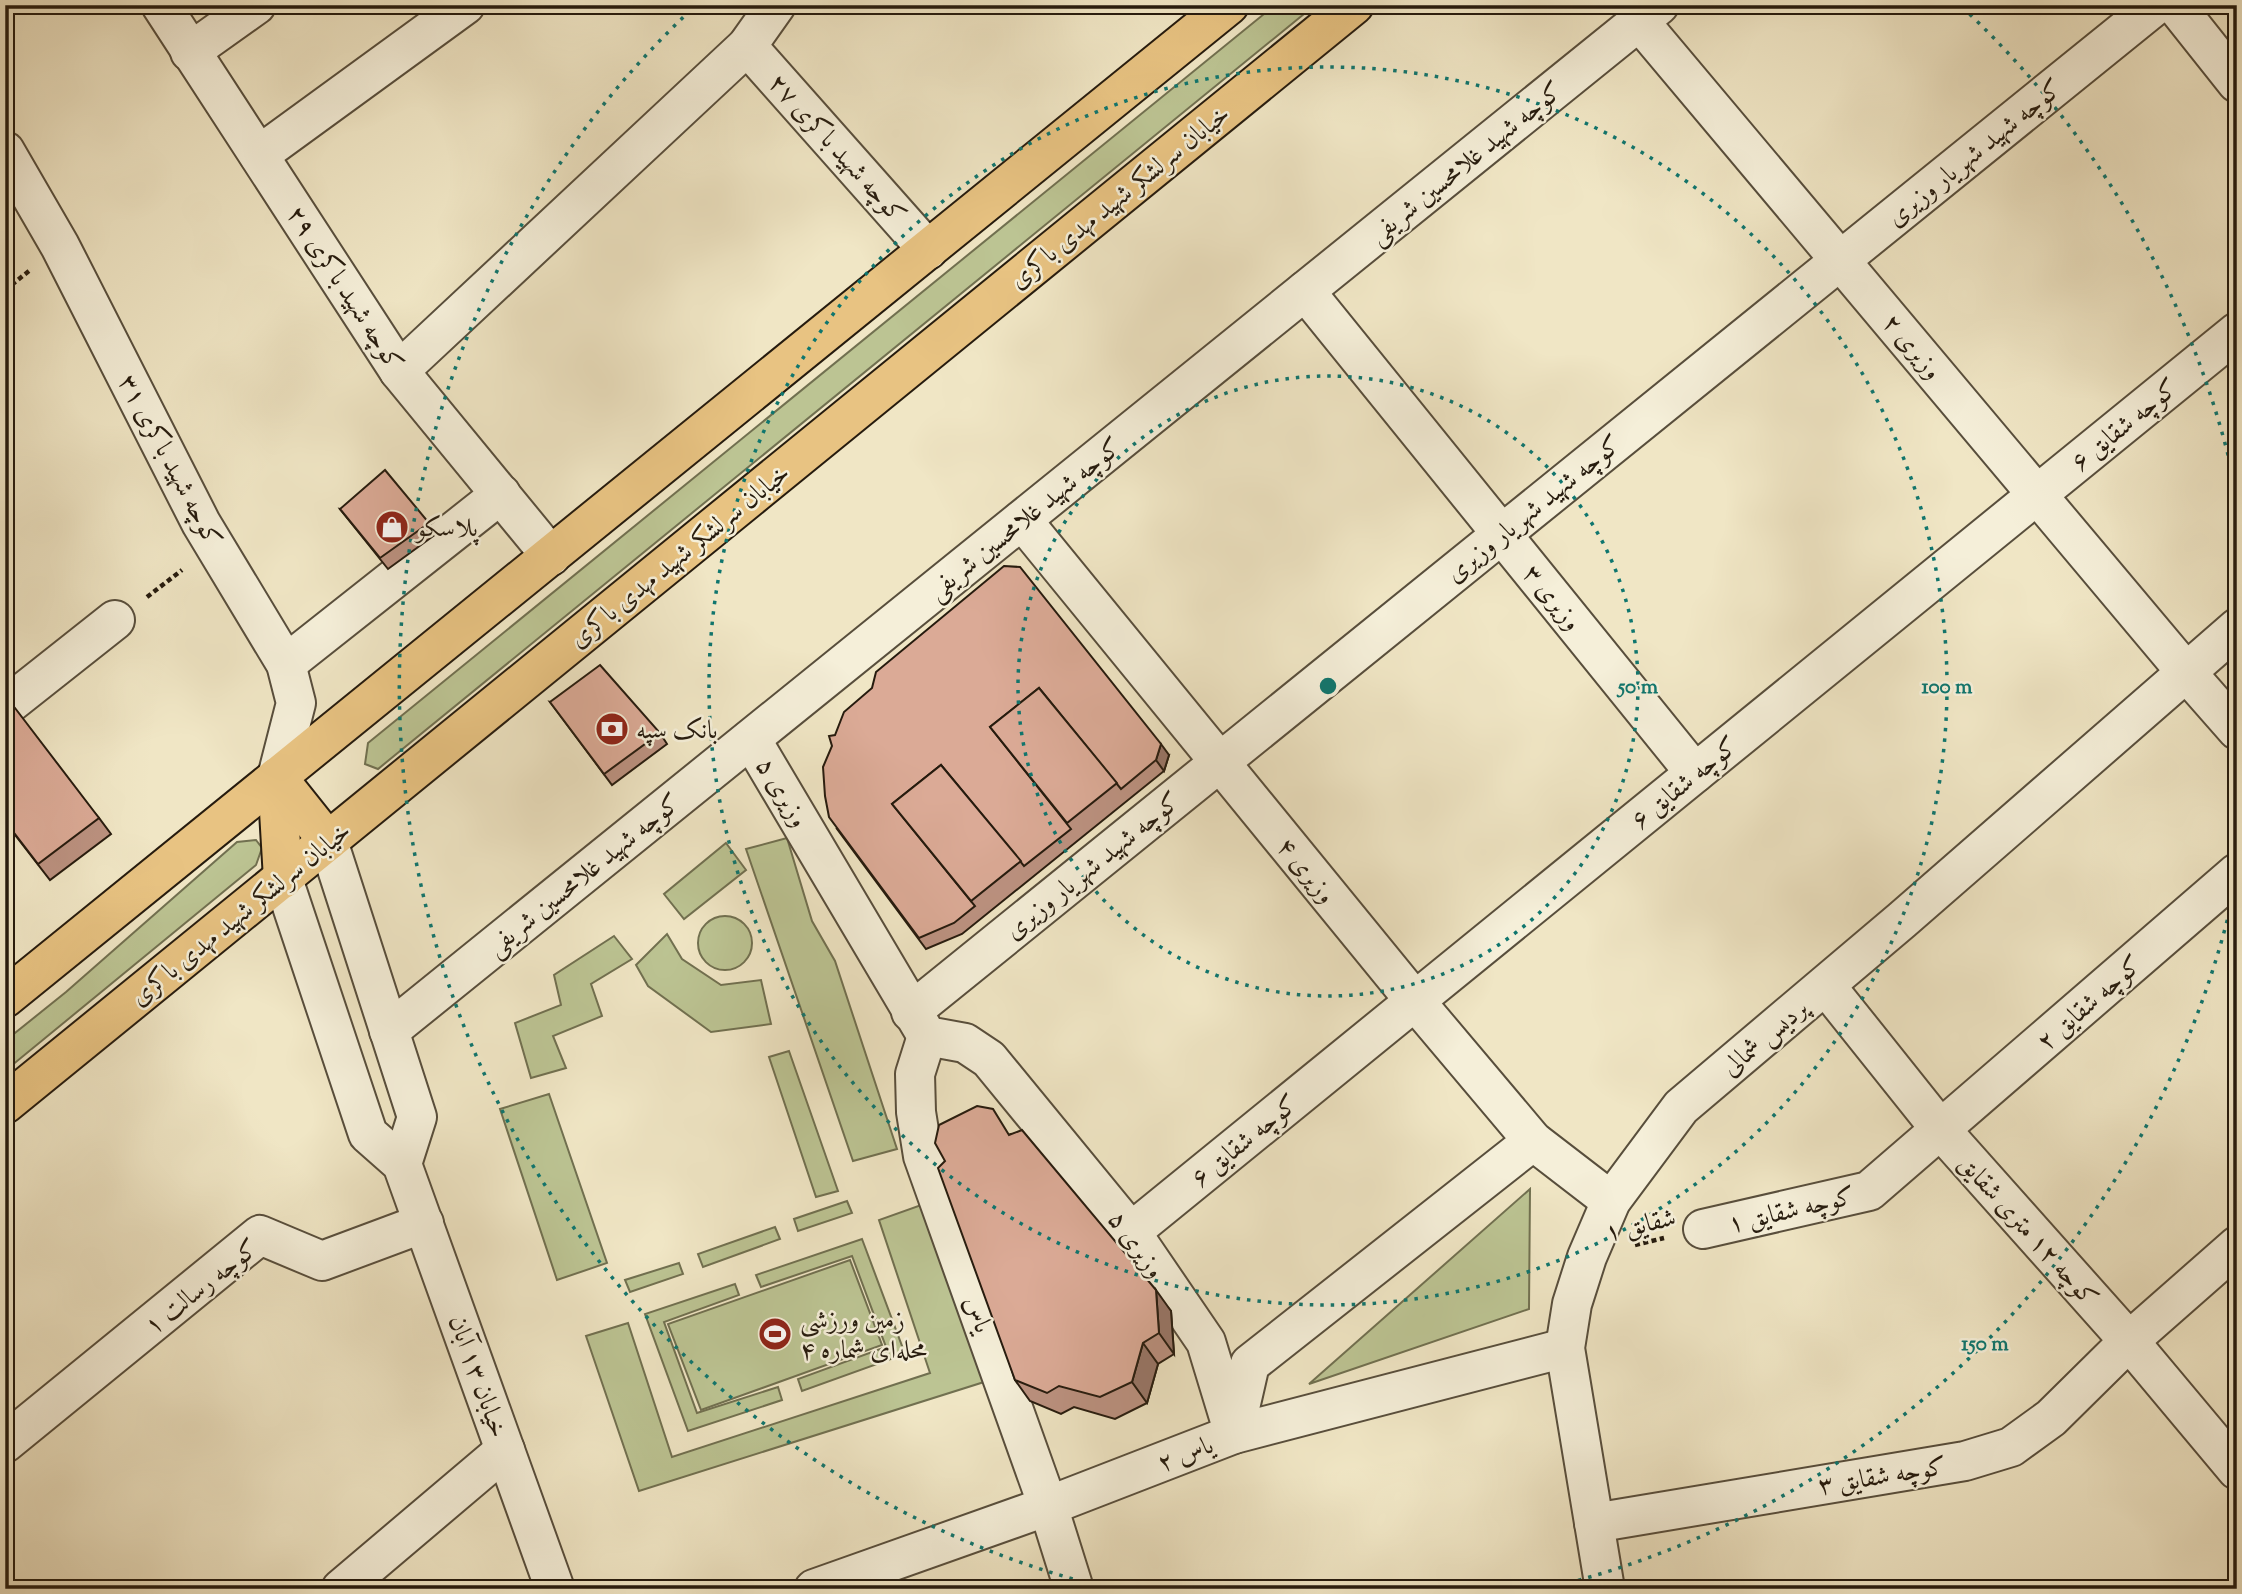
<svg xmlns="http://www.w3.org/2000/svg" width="2242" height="1594" font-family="'Sorts Mill Goudy',Amiri,serif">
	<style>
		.green { fill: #bcc493; stroke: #717050; stroke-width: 2 }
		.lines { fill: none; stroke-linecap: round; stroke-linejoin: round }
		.minor-casing { stroke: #584e3c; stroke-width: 42 }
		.major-casing { stroke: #261b0e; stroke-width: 42 }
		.path { stroke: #261b0e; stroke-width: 4.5; stroke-dasharray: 5 3.5; stroke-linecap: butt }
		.minor { stroke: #f5efd9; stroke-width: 38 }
		.major { stroke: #e8c382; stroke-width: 38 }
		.wall { fill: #bc9281; stroke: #261b0e; stroke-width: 2 }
		.shaded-wall { fill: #997769; stroke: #261b0e; stroke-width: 2 }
		.building { fill: #dbaa96; stroke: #261b0e; stroke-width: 2 }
		.ring { fill: none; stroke: #0f766e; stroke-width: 3.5; stroke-dasharray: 3.5 7 }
		.labels { text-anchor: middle; stroke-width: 5; stroke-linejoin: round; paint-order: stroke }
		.street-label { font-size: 26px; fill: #261b0e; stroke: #f5efd9 }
		.poi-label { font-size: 26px; fill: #261b0e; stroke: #f5efd9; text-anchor: start }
		.centre { fill: #0f766e; stroke: #f5efd9; stroke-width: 3.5 }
		.ring-label { font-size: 21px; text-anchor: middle; font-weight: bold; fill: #0f766e; stroke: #f5efd9; stroke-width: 5; stroke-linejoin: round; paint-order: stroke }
	</style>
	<rect width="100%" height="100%" fill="#f0e6c5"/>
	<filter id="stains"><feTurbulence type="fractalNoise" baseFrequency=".00286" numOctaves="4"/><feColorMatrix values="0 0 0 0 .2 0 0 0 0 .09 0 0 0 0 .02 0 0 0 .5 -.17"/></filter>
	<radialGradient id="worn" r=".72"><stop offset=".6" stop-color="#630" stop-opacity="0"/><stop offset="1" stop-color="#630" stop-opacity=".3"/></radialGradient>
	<g class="green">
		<path d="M1275 5H1315L378 769 365 764 368 743Z"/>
		<path d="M787 838 812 921 835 961 897 1149 853 1161 746 849Z"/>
		<path d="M256 840 262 848 256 865 5 1071V1041L66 992 237 842Z"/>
		<path d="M726 843 746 870 684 919 664 894Z"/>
		<circle cx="725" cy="943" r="27"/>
		<path d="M667 934 682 959 721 985 761 980 771 1024 711 1032 648 986 636 965Z"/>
		<path d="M614 936 632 959 591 984 602 1016 553 1036 566 1068 531 1078 515 1023 561 1005 554 975Z"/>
		<path d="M789 1051 838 1191 816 1197 769 1057Z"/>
		<path d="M549 1094 607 1263 557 1280 500 1109Z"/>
		<path d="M1530 1189 1529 1309 1309 1384Z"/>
		<path d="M847 1201 852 1213 798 1231 794 1219Z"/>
		<path d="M924 1204 984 1382 639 1491 586 1336 628 1323 672 1457 930 1373 879 1220Z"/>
		<path d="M775 1227 780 1239 703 1267 698 1254Z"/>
		<path d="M862 1239 905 1354 802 1391 798 1379 886 1347 852 1256 761 1287 756 1275Z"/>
		<path d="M850 1260 882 1345 701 1410 668 1324Z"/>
		<path d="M679 1263 683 1274 630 1292 625 1280Z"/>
		<path d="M735 1284 739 1295 664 1322 697 1413 778 1387 782 1400 688 1431 645 1314Z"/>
	</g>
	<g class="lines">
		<defs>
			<g id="minor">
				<path d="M161 5 399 371 551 556"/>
				<path d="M2175 5 2237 83"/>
				<path d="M1639 21 2186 672 2237 730"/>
				<path d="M747 46 928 250"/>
				<path d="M190 52 256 5"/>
				<path d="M5 151 60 246 201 523 286 664 296 703 277 777"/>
				<path d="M259 155 465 5"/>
				<path d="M1305 291 1695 773"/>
				<path d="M399 371 747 46 776 5"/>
				<path d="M1022 520 1415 1001 1533 1141 1611 1201"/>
				<path d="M286 664 501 494"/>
				<path d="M5 707 115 620"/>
				<path d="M751 739 927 1036 965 1043 989 1059 1131 1232 1206 1342 1234 1434 1250 1364 1533 1141"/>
				<path d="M328 841 417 1117 402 1164"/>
				<path d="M283 879 368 1134 402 1164 555 1589"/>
				<path d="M1826 986 1941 1130 2129 1341 2237 1470"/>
				<path d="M911 1012 2156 5"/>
				<path d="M389 1031 1659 5"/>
				<path d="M927 1036 915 1074 916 1112 923 1156 1048 1506 1074 1589"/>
				<path d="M1703 1229 1869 1191 2237 873"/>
				<path d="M1131 1232 2237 332"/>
				<path d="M5 1443 260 1235 322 1261 424 1223"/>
				<path d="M1594 1523 1965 1461 2011 1447 2051 1418 2129 1341 2237 1246"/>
				<path d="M341 1589 505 1450"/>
				<path d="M814 1589 1048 1506 1234 1434 1565 1348"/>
				<path d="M1605 1589 1565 1348 1572 1304 1587 1257 1611 1201 1681 1107 1902 920 2237 628"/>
			</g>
			<g id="major">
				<path d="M277 777 283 879"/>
				<path d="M277 777 328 841"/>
				<path d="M5 998 1229 5"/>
				<path d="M5 1104 1354 5"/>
			</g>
		</defs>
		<use href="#minor" class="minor-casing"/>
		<use href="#major" class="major-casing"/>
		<g class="path">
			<path d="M5 290 29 271"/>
			<path d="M147 597 182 570"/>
			<path d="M1635 1245 1664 1238"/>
		</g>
		<use href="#minor" class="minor"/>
		<use href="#major" class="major"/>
	</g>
	<g class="wall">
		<path d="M340 509 429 523 436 534 388 569Z"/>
		<path d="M550 702 660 733 667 744 612 785Z"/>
		<path d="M5 715 99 818 111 834 50 880 5 822Z"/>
		<path d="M1169 755 1164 771 962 934 926 949 837 829Z"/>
		<path d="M1011 1134 1171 1311 1174 1354 1158 1364 1147 1403 1115 1419 1074 1407 1061 1414 1030 1401 1015 1380 945 1161Z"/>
	</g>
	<g class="shaded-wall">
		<path d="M1161 744 1169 755 1164 771 1156 760Z"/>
		<path d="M1156 1290 1171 1311 1174 1354 1159 1333Z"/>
		<path d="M1143 1343 1158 1364 1147 1403 1132 1382Z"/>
	</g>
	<g class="building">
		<path d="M385 470 429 523 380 558 340 509Z"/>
		<path d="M1004 566 1020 567 1161 744 1156 760 1121 789 1039 688 990 727 1071 829 1024 866 941 765 892 804 975 906 954 923 919 938 829 817 825 796 823 767 832 746 829 736 835 735 844 712 872 688 876 672Z"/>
		<path d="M600 665 660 733 604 774 550 702Z"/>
		<path d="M1039 688 1117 783 1067 823 990 727Z"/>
		<path d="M15 708 99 818 38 864 5 821V715Z"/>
		<path d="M941 765 1021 861 971 901 892 804Z"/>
		<path d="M977 1106 993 1109 1009 1135 1022 1130 1156 1290 1159 1333 1143 1343 1132 1382 1100 1397 1059 1386 1047 1393 1015 1380 938 1168 945 1161 935 1143 939 1125Z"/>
	</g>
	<g class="ring">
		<circle cx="1328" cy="686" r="310"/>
		<circle cx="1328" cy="686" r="619"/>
		<path d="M2237 879A929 929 0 0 1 1553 1587M1103 1587A929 929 0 0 1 694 7M1962 7A929 929 0 0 1 2237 493"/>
	</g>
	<defs>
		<symbol id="shop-disc" viewBox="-11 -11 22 22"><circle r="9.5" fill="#8f2418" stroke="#f5efd9"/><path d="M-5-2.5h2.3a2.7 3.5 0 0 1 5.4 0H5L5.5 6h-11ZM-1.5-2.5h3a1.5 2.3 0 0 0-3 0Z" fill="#fff"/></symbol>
		<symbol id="bank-disc" viewBox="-11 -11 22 22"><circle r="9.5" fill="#8f2418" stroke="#f5efd9"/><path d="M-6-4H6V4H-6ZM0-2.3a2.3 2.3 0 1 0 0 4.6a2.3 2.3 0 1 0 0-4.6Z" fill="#fff"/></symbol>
		<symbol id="stadium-disc" viewBox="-11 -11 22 22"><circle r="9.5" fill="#8f2418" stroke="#f5efd9"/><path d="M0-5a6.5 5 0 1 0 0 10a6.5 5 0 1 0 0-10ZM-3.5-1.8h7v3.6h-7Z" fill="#fff"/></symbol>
	</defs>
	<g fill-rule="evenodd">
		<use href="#shop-disc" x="373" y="508" width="38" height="38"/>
		<use href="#bank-disc" x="593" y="710" width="38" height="38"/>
		<use href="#stadium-disc" x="756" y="1315" width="38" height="38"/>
	</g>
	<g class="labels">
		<g class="street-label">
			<text transform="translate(838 148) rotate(48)" y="9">کوچه شهید باکری ۲۷</text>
			<text transform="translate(1974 152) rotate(-39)" y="9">کوچه شهید شهریار وزیری</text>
			<text transform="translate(1465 162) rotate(-39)" y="9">کوچه شهید غلامحسین شریفی</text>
			<text transform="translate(1119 196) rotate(-39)" y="9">خیابان سرلشکر شهید مهدی باکری</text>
			<text transform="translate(346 288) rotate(57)" y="9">کوچه شهید باکری ۲۹</text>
			<text transform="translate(1913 346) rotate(50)" y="9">وزیری ۲</text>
			<text transform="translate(2124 424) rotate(-39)" y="9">کوچه شقایق ۶</text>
			<text transform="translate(171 460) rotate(62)" y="9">کوچه شهید باکری ۳۱</text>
			<text transform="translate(1533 508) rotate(-39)" y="9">کوچه شهید شهریار وزیری</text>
			<text transform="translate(1024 518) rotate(-39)" y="9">کوچه شهید غلامحسین شریفی</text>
			<text transform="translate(679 555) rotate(-39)" y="9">خیابان سرلشکر شهید مهدی باکری</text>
			<text transform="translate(1553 597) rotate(51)" y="9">وزیری ۳</text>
			<text transform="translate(1684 782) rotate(-39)" y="9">کوچه شقایق ۶</text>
			<text transform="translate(783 792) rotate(59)" y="9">وزیری ۵</text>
			<text transform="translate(1092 865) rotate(-39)" y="9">کوچه شهید شهریار وزیری</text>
			<text transform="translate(1307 870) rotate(51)" y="9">وزیری ۴</text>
			<text transform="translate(583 874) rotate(-39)" y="9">کوچه شهید غلامحسین شریفی</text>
			<text transform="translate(240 913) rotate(-39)" y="9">خیابان سرلشکر شهید مهدی باکری</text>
			<text transform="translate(2089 1002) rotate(-41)" y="9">کوچه شقایق ۲</text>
			<text transform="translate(1764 1037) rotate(-40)" y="9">پردیس شمالی</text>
			<text transform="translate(1244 1140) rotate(-39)" y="9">کوچه شقایق ۶</text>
			<text transform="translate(1791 1209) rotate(-13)" y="9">کوچه شقایق ۱</text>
			<text transform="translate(1640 1224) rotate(-13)" y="9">شقایق ۱</text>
			<text transform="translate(2029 1230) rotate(48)" y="9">کوچه ۱۲ متری شقایق</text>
			<text transform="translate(1137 1244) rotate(54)" y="9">وزیری ۵</text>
			<text transform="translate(201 1286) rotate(-38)" y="9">کوچه رسالت ۱</text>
			<text transform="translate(979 1314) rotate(70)" y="9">یاس</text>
			<text transform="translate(479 1376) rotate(70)" y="9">خیابان ۱۳ آبان</text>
			<text transform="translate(1185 1453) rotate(-21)" y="9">یاس ۲</text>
			<text transform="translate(1882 1475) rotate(-9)" y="9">کوچه شقایق ۳</text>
		</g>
		<g class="poi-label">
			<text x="416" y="536">پلاسکو</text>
			<text x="636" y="738">بانک سپه</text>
			<text x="800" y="1328">زمین ورزشی<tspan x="800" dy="30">محله‌ای شماره ۴</tspan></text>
		</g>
	</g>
	<circle cx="1328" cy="686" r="10" class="centre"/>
	<g class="ring-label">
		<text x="1638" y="693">50 m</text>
		<text x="1947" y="693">100 m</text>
		<text x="1985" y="1350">150 m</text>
	</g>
	<rect width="2242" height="1594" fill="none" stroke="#f0e6c5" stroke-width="28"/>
	<rect x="7" y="7" width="2228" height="1580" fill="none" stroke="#261b0e" stroke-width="3.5"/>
	<rect x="14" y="14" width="2214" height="1566" fill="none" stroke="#261b0e" stroke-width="2"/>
	<rect width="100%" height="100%" filter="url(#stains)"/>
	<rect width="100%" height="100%" fill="url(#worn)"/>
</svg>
